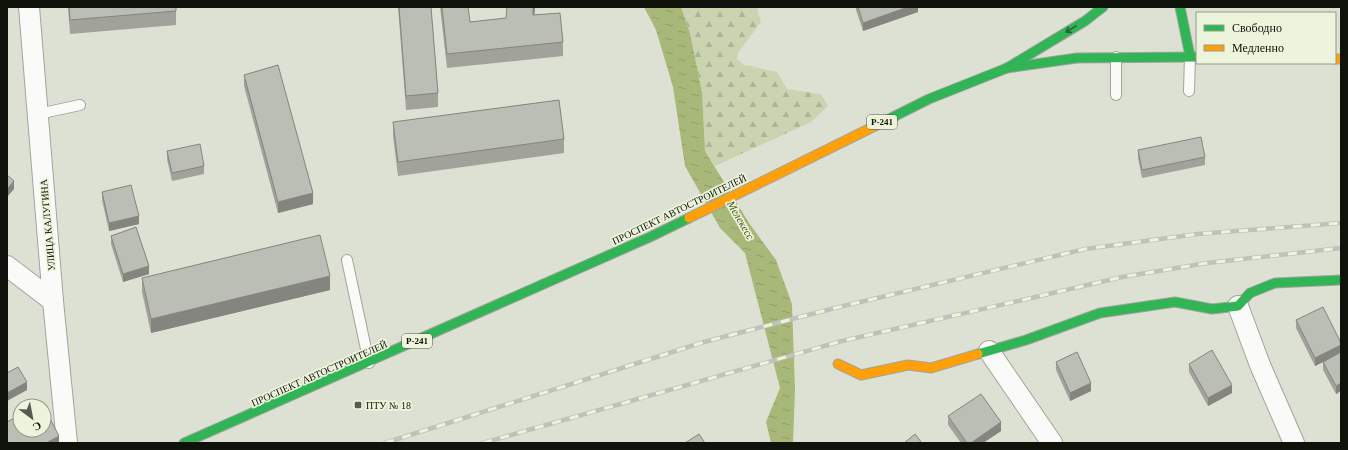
<svg xmlns="http://www.w3.org/2000/svg" width="1348" height="450" font-family="Georgia,serif">
	<style>
		.forest { fill: url(#forest-firs) }
		.water { fill: url(#water-ripples) }
		.lines { fill: none; stroke-linecap: round; stroke-linejoin: round }
		.lane-casing { stroke: #a2a59b; stroke-width: 12 }
		.street-casing { stroke: #a2a59b; stroke-width: 22 }
		.fast-casing { stroke: #a2a59b; stroke-width: 11 }
		.slow-casing { stroke: #a2a59b; stroke-width: 11 }
		.lane { stroke: #fafaf9; stroke-width: 10 }
		.street { stroke: #fafaf9; stroke-width: 20 }
		.fast { stroke: #30b455; stroke-width: 9 }
		.slow { stroke: #ff9f0a; stroke-width: 9 }
		.rail-casing { stroke: #bfc1bd; stroke-width: 4.5 }
		.rail { stroke: #edf4dc; stroke-width: 3; stroke-dasharray: 9; stroke-linecap: butt }
		.wall { fill: #a1a39b }
		.shaded-wall { fill: #83857e }
		.building { fill: #bbbeb4; stroke: #83857e }
		.oneway { stroke: #206330 }
		.poi-dot { fill: #575a51; stroke: #edf4dc; stroke-width: 1.5 }
		.labels { text-anchor: middle; stroke-width: 3.5; stroke-linejoin: round; paint-order: stroke }
		.shield { fill: #edf4dc; stroke: #525649; stroke-width: 1 }
		.shield-label { font-size: 9px; font-weight: bold; fill: #0f120a }
		.street-label { font-size: 10px; fill: #0f120a; stroke: #edf4dc }
		.poi-label { font-size: 10px; fill: #0f120a; stroke: #edf4dc; text-anchor: start }
		.water-label { font-size: 11px; font-style: italic; fill: #414e0e; stroke: #edf4dc }
	</style>
	<defs>
		<pattern id="forest-firs" width="22" height="20" patternUnits="userSpaceOnUse"><rect width="22" height="20" fill="#cad4b1"/><path d="M5 1l3.5 6h-7zM16 11l3.5 6h-7z" fill="#acb597"/></pattern>
		<pattern id="water-ripples" width="26" height="14" patternUnits="userSpaceOnUse"><rect width="26" height="14" fill="#a8b878"/><path d="M2 4q2-2 4 0t4 0M15 11q2-2 4 0t4 0" fill="none" stroke="#8f9d66"/></pattern>
	</defs>
	<rect width="100%" height="100%" fill="#dde1d4"/>
	<path class="forest" d="M681 7H757L761 22 738 53 737 59 744 65 777 72 787 89 821 94 828 106 811 122 715 166 705 151 702 92 690 33Z"/>
	<path class="water" d="M644 7H681L690 33 702 92 705 151 749 223 776 260 792 304 795 389 793 443H771L766 422 780 388 745 253 720 228 685 166 673 87 656 30Z"/>
	<g class="lines">
		<defs>
			<g id="lane">
				<path d="M1116 57V95"/>
				<path d="M1189 91 1190 56"/>
				<path d="M38 114 80 105"/>
				<path d="M347 260 369 363"/>
			</g>
			<g id="street">
				<path d="M29 7 53 301 67 443"/>
				<path d="M7 266 53 301"/>
				<path d="M1238 306 1260 365 1294 443"/>
				<path d="M989 351 1052 443"/>
			</g>
			<g id="fast">
				<path d="M1180 7 1190 56"/>
				<path d="M1007 68 1085 21 1103 7"/>
				<path d="M887 120 929 99 1007 68 1077 58 1197 57"/>
				<path d="M978 354 1026 340 1100 313 1175 302 1212 309 1238 306 1250 293 1275 283 1341 280"/>
				<path d="M184 443 650 237 689 218"/>
			</g>
			<g id="slow">
				<path d="M1335 59H1341"/>
				<path d="M689 218 887 120"/>
				<path d="M838 364 861 375 908 365 931 368 978 354"/>
			</g>
		</defs>
		<use href="#lane" class="lane-casing"/>
		<use href="#street" class="street-casing"/>
		<use href="#fast" class="fast-casing"/>
		<use href="#slow" class="slow-casing"/>
		<use href="#lane" class="lane"/>
		<use href="#street" class="street"/>
		<use href="#fast" class="fast"/>
		<use href="#slow" class="slow"/>
		<defs>
			<g id="rail">
				<path d="M385 443 704 342 835 308 1085 249 1198 234 1341 223"/>
				<path d="M483 443 842 341 1027 299 1122 277 1207 263 1341 248"/>
			</g>
		</defs>
		<use href="#rail" class="rail-casing"/>
		<use href="#rail" class="rail"/>
	</g>
	<g class="wall">
		<path d="M68 7H176V25L70 34Z"/>
		<path d="M398 7H431L438 93V107L406 110Z"/>
		<path d="M440 7H468L470 22 506 18 507 7H535L534 15 563 42V56L447 68Z"/>
		<path d="M856 7H918V12L863 31 856 10Z"/>
		<path d="M244 75 313 204 278 213 244 86Z"/>
		<path d="M393 122 564 139V153L398 176 393 136Z"/>
		<path d="M1138 150 1205 157V165L1142 178 1138 158Z"/>
		<path d="M167 151 204 166V174L172 181 167 159Z"/>
		<path d="M102 192 139 224 109 231 102 200Z"/>
		<path d="M111 236 149 274 123 282 111 244Z"/>
		<path d="M142 278 330 290 151 333 142 292Z"/>
		<path d="M1296 320 1341 343V391L1336 394 1323 370V362L1315 366 1296 328Z"/>
		<path d="M1056 362 1091 391 1070 401 1056 370Z"/>
		<path d="M1189 364 1232 393 1208 406 1189 372Z"/>
		<path d="M948 416 1001 431 983 443H961L948 425Z"/>
	</g>
	<g class="shaded-wall">
		<path d="M533 7H535L533 30Z"/>
		<path d="M908 7H918V12L863 31V23Z"/>
		<path d="M14 181V189L7 197V189Z"/>
		<path d="M313 193V204L278 213V202Z"/>
		<path d="M139 216V224L109 231V223Z"/>
		<path d="M149 266V274L123 282V274Z"/>
		<path d="M330 276V290L151 333V319Z"/>
		<path d="M1341 345V353L1315 366V358Z"/>
		<path d="M27 382V390L7 401V393Z"/>
		<path d="M1091 383V391L1070 401V393Z"/>
		<path d="M1341 383V391L1336 394V386Z"/>
		<path d="M1232 385V393L1208 406V398Z"/>
		<path d="M1001 422V431L983 443H971Z"/>
		<path d="M59 436V443H46Z"/>
	</g>
	<g class="building">
		<path d="M69 7H176V11L70 20Z"/>
		<path d="M399 7H431L438 93 406 96Z"/>
		<path d="M442 7H468L470 22 506 18 507 7H533V15L560 13 563 42 447 54Z"/>
		<path d="M858 7H908L863 23Z"/>
		<path d="M278 65 313 193 278 202 244 75Z"/>
		<path d="M559 100 564 139 398 162 393 122Z"/>
		<path d="M1201 137 1205 157 1142 170 1138 150Z"/>
		<path d="M200 144 204 166 172 173 167 151Z"/>
		<path d="M7 175 14 181 7 189Z"/>
		<path d="M131 185 139 216 109 223 102 192Z"/>
		<path d="M136 227 149 266 123 274 111 236Z"/>
		<path d="M320 235 330 276 151 319 142 278Z"/>
		<path d="M1323 307 1341 343V345L1315 358 1296 320Z"/>
		<path d="M1212 350 1232 385 1208 398 1189 364Z"/>
		<path d="M1077 352 1091 383 1070 393 1056 362Z"/>
		<path d="M1341 352V383L1336 386 1323 362Z"/>
		<path d="M18 367 27 382 7 393V373Z"/>
		<path d="M981 394 1001 422 971 443H967L948 416Z"/>
		<path d="M42 404 43 406H38Z"/>
		<path d="M44 407 59 436 46 443H7V422L20 415V430H44Z"/>
		<path d="M699 434 705 443H685Z"/>
		<path d="M915 434 922 443H904Z"/>
	</g>
	<defs><path id="oneway-shaft" d="M-6 0H5M1.5-3L5.5 0L1.5 3" fill="none" stroke-width="1.6" stroke-linecap="round" stroke-linejoin="round"/></defs>
	<use class="oneway" href="#oneway-shaft" transform="translate(1071 29) rotate(149)"/>
	<rect class="poi-dot" x="354" y="401" width="8" height="8" rx="2"/>
	<g class="labels">
		<g class="shield">
			<rect x="867" y="115" width="30" height="14" rx="3"/>
			<rect x="402" y="334" width="30" height="14" rx="3"/>
		</g>
		<g class="shield-label">
			<text x="882" y="125">Р-241</text>
			<text x="417" y="344">Р-241</text>
		</g>
		<g class="street-label">
			<text transform="translate(679 209) rotate(-26)" y="4">ПРОСПЕКТ АВТОСТРОИТЕЛЕЙ</text>
			<text transform="translate(47 225) rotate(-95)" y="4">УЛИЦА КАЛУГИНА</text>
			<text transform="translate(319 373) rotate(-24)" y="4">ПРОСПЕКТ АВТОСТРОИТЕЛЕЙ</text>
		</g>
		<g class="poi-label">
			<text x="366" y="409">ПТУ № 18</text>
		</g>
		<g class="water-label">
			<text transform="translate(741 220) rotate(60)" y="4">Мелекесс</text>
		</g>
	</g>
	<rect width="1348" height="450" fill="none" stroke="#0f120a" stroke-width="16"/>
	<rect x="1196" y="12" width="140" height="52" fill="#edf4dc" stroke="#949a88"/>
	<rect x="1204" y="25" width="20" height="6" fill="#30b455" stroke="#949a88"/>
	<text x="1232" y="32" font-size="12" fill="#0f120a">Свободно</text>
	<rect x="1204" y="45" width="20" height="6" fill="#ff9f0a" stroke="#949a88"/>
	<text x="1232" y="52" font-size="12" fill="#0f120a">Медленно</text>
	<g transform="translate(32 418) rotate(148)"><circle r="19" fill="#edf4dc" stroke="#949a88"/>
	<path d="M0-3L7 15L0 10L-7 15Z" fill="#575a51"/>
	<text y="-6" font-size="11" font-weight="bold" text-anchor="middle" fill="#0f120a">С</text>
	</g>
</svg>
